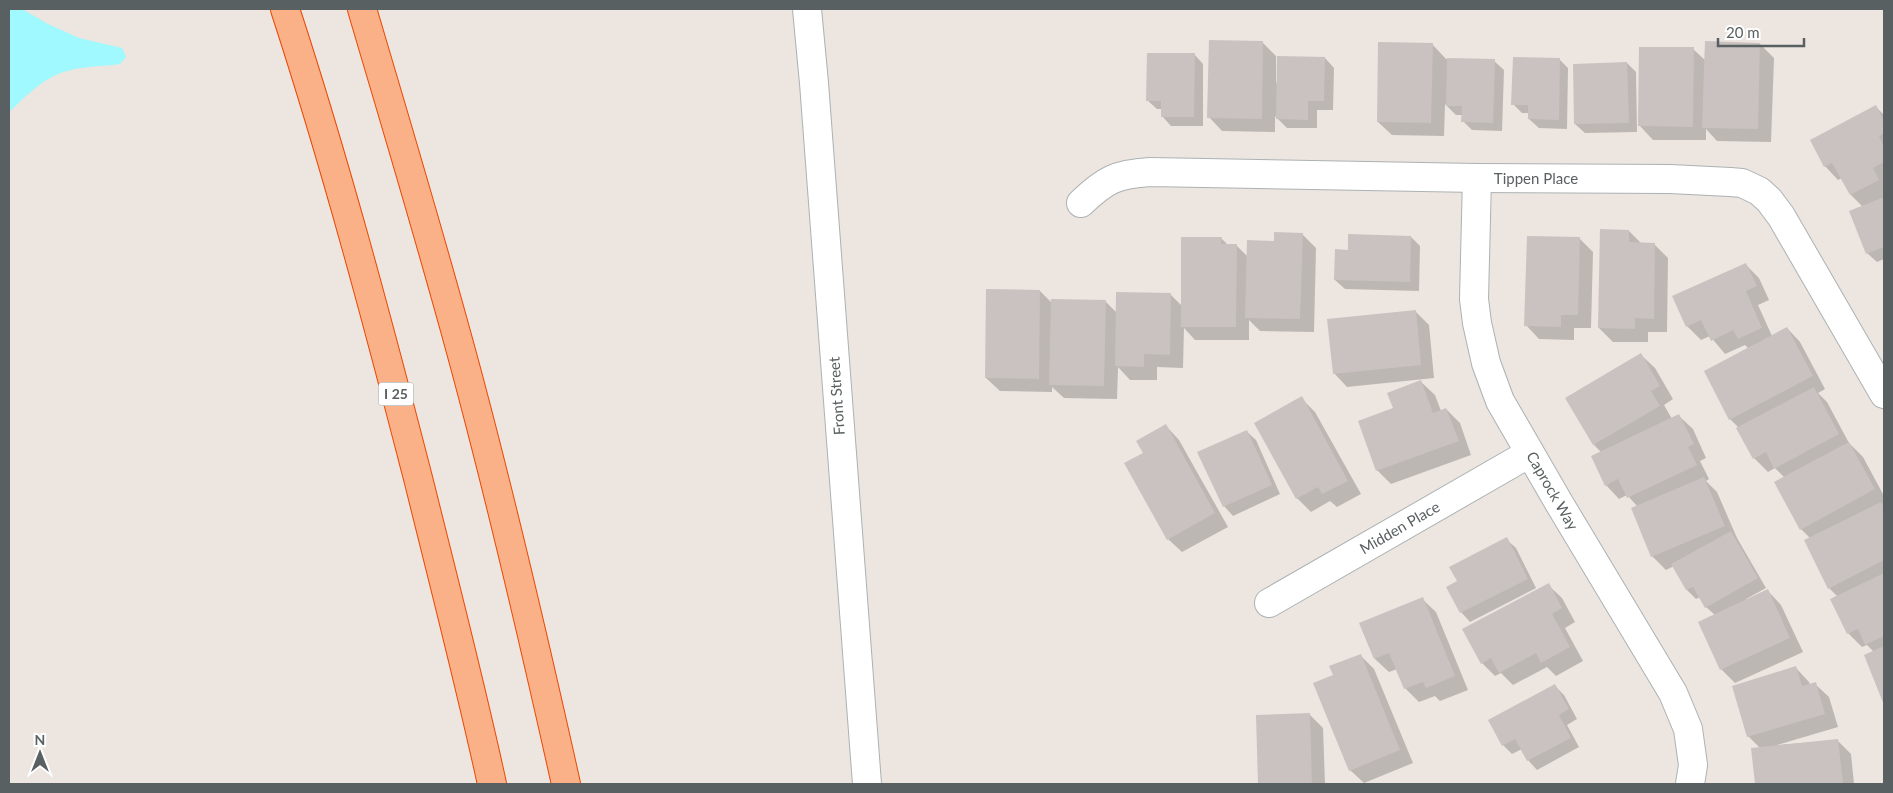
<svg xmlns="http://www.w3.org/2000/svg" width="1893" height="793" font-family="Lato,sans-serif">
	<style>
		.water { fill: #9ff9fe }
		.shadow { fill: #0003 }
		.building { fill: #c9c2c0 }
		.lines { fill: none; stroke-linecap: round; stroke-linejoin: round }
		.street-casing { stroke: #acb2b3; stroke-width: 30 }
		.secondary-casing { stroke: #abb2b4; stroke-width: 30 }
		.highway-casing { stroke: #e94803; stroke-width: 30 }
		.street { stroke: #fff; stroke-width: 28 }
		.secondary { stroke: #fff; stroke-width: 28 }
		.highway { stroke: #fbb188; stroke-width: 28 }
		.labels { text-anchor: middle; stroke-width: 4; stroke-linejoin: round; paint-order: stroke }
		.shield { fill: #fff; stroke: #8b9090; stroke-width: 1 }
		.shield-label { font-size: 14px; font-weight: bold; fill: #596061 }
		.street-label { font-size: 15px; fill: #596061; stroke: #fff }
	</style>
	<rect width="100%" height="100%" fill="#ece5e0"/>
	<path class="water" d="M9 9H22L48 24 79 38 122 48 126 57 120 64C99 67 77 66 58 74 39 82 23 99 9 112Z"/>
	<g class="shadow">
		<path d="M1262 42 1276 56V83L1325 58 1334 68 1333 110H1317V128H1287L1275 116V132L1222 131 1209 117Z"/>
		<path d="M1432 44 1446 59 1494 61 1504 70 1502 131 1472 130 1463 121V115H1456L1445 104 1444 136 1392 135 1378 122Z"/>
		<path d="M1760 44 1774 58 1771 142 1717 141 1706 129V140H1653L1640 126 1693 49 1706 61Z"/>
		<path d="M1194 54 1203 64V126H1171L1162 116V109H1157L1147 100Z"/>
		<path d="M1559 59 1568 68 1567 129 1539 128 1529 119V113H1522L1513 104Z"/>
		<path d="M1627 63 1636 72 1637 132 1585 133 1575 124Z"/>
		<path d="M1876 107 1884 115V259L1877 262 1867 253 1863 207 1851 195 1842 178 1838 180 1825 166Z"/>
		<path d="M1629 231 1642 244H1654L1668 258 1667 332H1648V342H1613L1599 328Z"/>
		<path d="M1302 234 1316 248 1314 332 1260 331 1249 320V340H1195L1184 328 1183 368 1157 367V380H1130L1118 367 1117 399 1064 398 1052 387V392L1000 391 986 378 1040 291 1052 303 1105 301 1117 313 1170 294 1182 306 1221 238 1228 245H1236L1248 257 1275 242Z"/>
		<path d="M1411 237 1420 246 1419 291 1345 289 1335 280 1349 251Z"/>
		<path d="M1579 238 1593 252 1591 328H1574V340L1539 339 1526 325Z"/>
		<path d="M1745 264 1759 278 1769 300 1758 305 1772 336 1787 328 1800 342 1825 389 1818 393 1827 402 1849 443 1863 457 1884 496V504L1883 505 1884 507V701L1865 655 1874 652 1867 645 1862 647 1848 633 1832 600 1838 597 1829 588 1810 538 1801 529 1785 478 1775 468 1768 472 1754 458 1739 428 1730 419 1748 348 1745 345 1725 354 1710 336 1701 340 1687 326Z"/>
		<path d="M1416 312 1429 325 1434 378 1347 387 1334 373Z"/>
		<path d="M1641 355 1655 368 1673 399 1664 405 1672 419 1679 416 1693 429 1706 458 1700 461 1709 479 1706 481 1717 492 1737 538 1766 588 1746 599 1747 600 1768 591 1781 605 1803 652 1735 683 1721 669 1715 615 1706 607 1700 597 1696 599 1687 590 1674 566 1666 570 1652 556 1637 506 1627 495 1619 499 1606 485 1602 453 1594 445Z"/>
		<path d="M1421 382 1435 395 1441 411 1446 409 1460 423 1471 455 1391 484 1377 470 1394 409Z"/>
		<path d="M1301 398 1315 412 1361 494 1337 507 1330 501 1311 512 1297 498Z"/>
		<path d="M1166 426 1179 440 1228 527 1182 552 1168 539 1145 453Z"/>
		<path d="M1246 431 1256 440 1280 494 1233 516 1224 506Z"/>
		<path d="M1506 539 1516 548 1536 588 1470 622 1461 612 1448 587 1459 582Z"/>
		<path d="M1548 585 1562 598 1575 622 1565 628 1583 661 1556 676 1547 667 1513 685 1501 673 1495 676 1482 663Z"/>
		<path d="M1422 599 1436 612 1468 690 1440 701 1435 696 1419 702 1406 689 1397 669 1389 672 1375 659 1361 624Z"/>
		<path d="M1360 655 1374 669 1413 763 1364 783 1350 770 1334 676Z"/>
		<path d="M1796 668 1809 682 1810 685 1815 684 1829 697 1838 727 1777 745 1837 740 1851 754 1854 784H1756L1753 749H1761L1748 736Z"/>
		<path d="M1555 686 1564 695 1577 719 1567 725 1579 747 1537 770 1528 760 1522 749 1512 754 1503 745Z"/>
		<path d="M1309 714 1323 728 1325 784H1259L1257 716Z"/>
	</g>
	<g class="building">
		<path d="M1209 40 1263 41 1262 119 1207 118Z"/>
		<path d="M1705 41 1760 43 1758 129 1702 128Z"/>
		<path d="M1378 42 1433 43 1431 123 1377 122Z"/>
		<path d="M1639 47H1694L1693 127 1638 126Z"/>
		<path d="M1147 53H1195L1194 117H1161V101H1146Z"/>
		<path d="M1277 56 1325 57 1324 101H1308V120L1276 119Z"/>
		<path d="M1513 57 1560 58 1559 120 1528 119V105H1511Z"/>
		<path d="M1447 58 1495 59 1493 123 1461 122 1462 106H1446Z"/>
		<path d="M1627 62 1629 123 1574 124 1573 64Z"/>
		<path d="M1876 105 1884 121V133L1879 136 1884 147V162L1873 168 1879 180 1850 195 1832 163 1824 167 1810 140Z"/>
		<path d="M1884 197V247L1866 254 1849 211Z"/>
		<path d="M1600 229 1629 230V242L1655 243 1654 319 1635 318V329L1598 328Z"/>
		<path d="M1274 232 1303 233 1300 319 1245 318 1247 240 1274 241Z"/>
		<path d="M1348 234 1411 236 1410 282 1334 280 1335 249 1348 250Z"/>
		<path d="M1527 236 1580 237 1578 315H1561V327L1524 326Z"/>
		<path d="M1181 237H1222L1221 244H1237L1236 327H1181Z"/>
		<path d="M1746 263 1757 286 1746 291 1762 328 1738 339 1733 330 1711 341 1701 320 1686 327 1672 296Z"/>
		<path d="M986 289 1040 290 1039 379 985 378Z"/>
		<path d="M1116 292 1171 293 1170 355 1144 354V367L1115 366Z"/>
		<path d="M1051 299 1106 300 1104 386 1049 385Z"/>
		<path d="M1416 310 1421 365 1333 374 1327 319Z"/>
		<path d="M1787 327 1813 376 1729 420 1704 371Z"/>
		<path d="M1641 353 1660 386 1651 391 1660 406 1593 445 1565 398Z"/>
		<path d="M1421 380 1433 413 1446 408 1459 441 1376 471 1358 421 1393 408 1387 393Z"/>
		<path d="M1814 387 1839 434 1774 469 1766 452 1753 459 1736 428Z"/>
		<path d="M1302 396 1348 481 1322 494 1318 487 1296 499 1254 423Z"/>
		<path d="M1679 414 1694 444 1688 447 1697 465 1627 498 1618 479 1605 486 1591 456Z"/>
		<path d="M1166 424 1215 513 1167 540 1124 463 1143 453 1136 441Z"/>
		<path d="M1247 430 1272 485 1223 507 1197 452Z"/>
		<path d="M1849 442 1875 489 1800 530 1774 482Z"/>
		<path d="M1704 477 1725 526 1651 557 1631 508Z"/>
		<path d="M1881 502 1884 508V560L1828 589 1804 540Z"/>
		<path d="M1731 531 1758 578 1705 608 1693 587 1686 590 1671 564Z"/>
		<path d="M1507 537 1528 579 1460 613 1446 587 1457 581 1449 567Z"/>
		<path d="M1884 573V636L1865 645 1858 629 1847 634 1830 599Z"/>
		<path d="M1549 583 1562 608 1552 614 1570 647 1541 663 1536 653 1499 673 1491 658 1481 664 1462 629Z"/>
		<path d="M1768 589 1790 638 1720 670 1698 622Z"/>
		<path d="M1423 597 1455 676 1426 688 1423 682 1404 689 1389 653 1374 659 1359 623Z"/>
		<path d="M1884 646V705L1864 655Z"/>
		<path d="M1361 654 1400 750 1349 771 1313 683 1333 675 1329 666Z"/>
		<path d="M1796 666 1802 686 1816 682 1825 714 1747 737 1732 686Z"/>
		<path d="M1555 684 1569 709 1559 715 1571 738 1527 761 1515 739 1502 746 1488 720Z"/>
		<path d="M1310 713 1312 784H1258L1256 715Z"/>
		<path d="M1838 739 1843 784H1755L1751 748Z"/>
	</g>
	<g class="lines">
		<defs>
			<g id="street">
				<path d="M1477 178 1474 299 1477 323 1486 363 1500 401 1559 503 1673 693 1688 729 1693 765 1690 784"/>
				<path d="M1081 203C1105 180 1116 174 1150 172L1477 178 1670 179 1730 182 1742 183 1759 191 1769 200 1781 216 1884 394"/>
				<path d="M1269 603 1530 453"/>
			</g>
			<path id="secondary" d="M807 9 814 83 867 784"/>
			<g id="highway">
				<path d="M285 9C336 165 378 323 419 482 444 583 470 683 492 784"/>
				<path d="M362 9C400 138 439 266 473 396 507 525 537 654 566 784"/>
			</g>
		</defs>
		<use href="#street" class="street-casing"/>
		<use href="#secondary" class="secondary-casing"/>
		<use href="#highway" class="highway-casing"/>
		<use href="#street" class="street"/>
		<use href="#secondary" class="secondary"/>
		<use href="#highway" class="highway"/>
	</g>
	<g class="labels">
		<rect class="shield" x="378.5" y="382.5" width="35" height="23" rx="4"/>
		<g class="shield-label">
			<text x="396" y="399">I 25</text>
		</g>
		<g class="street-label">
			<text x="1536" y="184">Tippen Place</text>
			<text transform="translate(837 396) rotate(-94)" y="5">Front Street</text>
			<text transform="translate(1552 491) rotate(60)" y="5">Caprock Way</text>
			<text transform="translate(1400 528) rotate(-30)" y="5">Midden Place</text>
		</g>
	</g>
	<rect width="1893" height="793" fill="none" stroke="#596061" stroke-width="20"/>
	<g transform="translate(40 753)" stroke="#ffffff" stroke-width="4" paint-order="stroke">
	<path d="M0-4L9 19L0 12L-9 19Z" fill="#596061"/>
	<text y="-8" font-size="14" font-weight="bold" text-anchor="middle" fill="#596061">N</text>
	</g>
	<path d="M1718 38v8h86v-8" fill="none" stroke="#596061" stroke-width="2.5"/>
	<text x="1726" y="38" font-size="15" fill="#596061" stroke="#ffffff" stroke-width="4" paint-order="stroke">20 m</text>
</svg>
